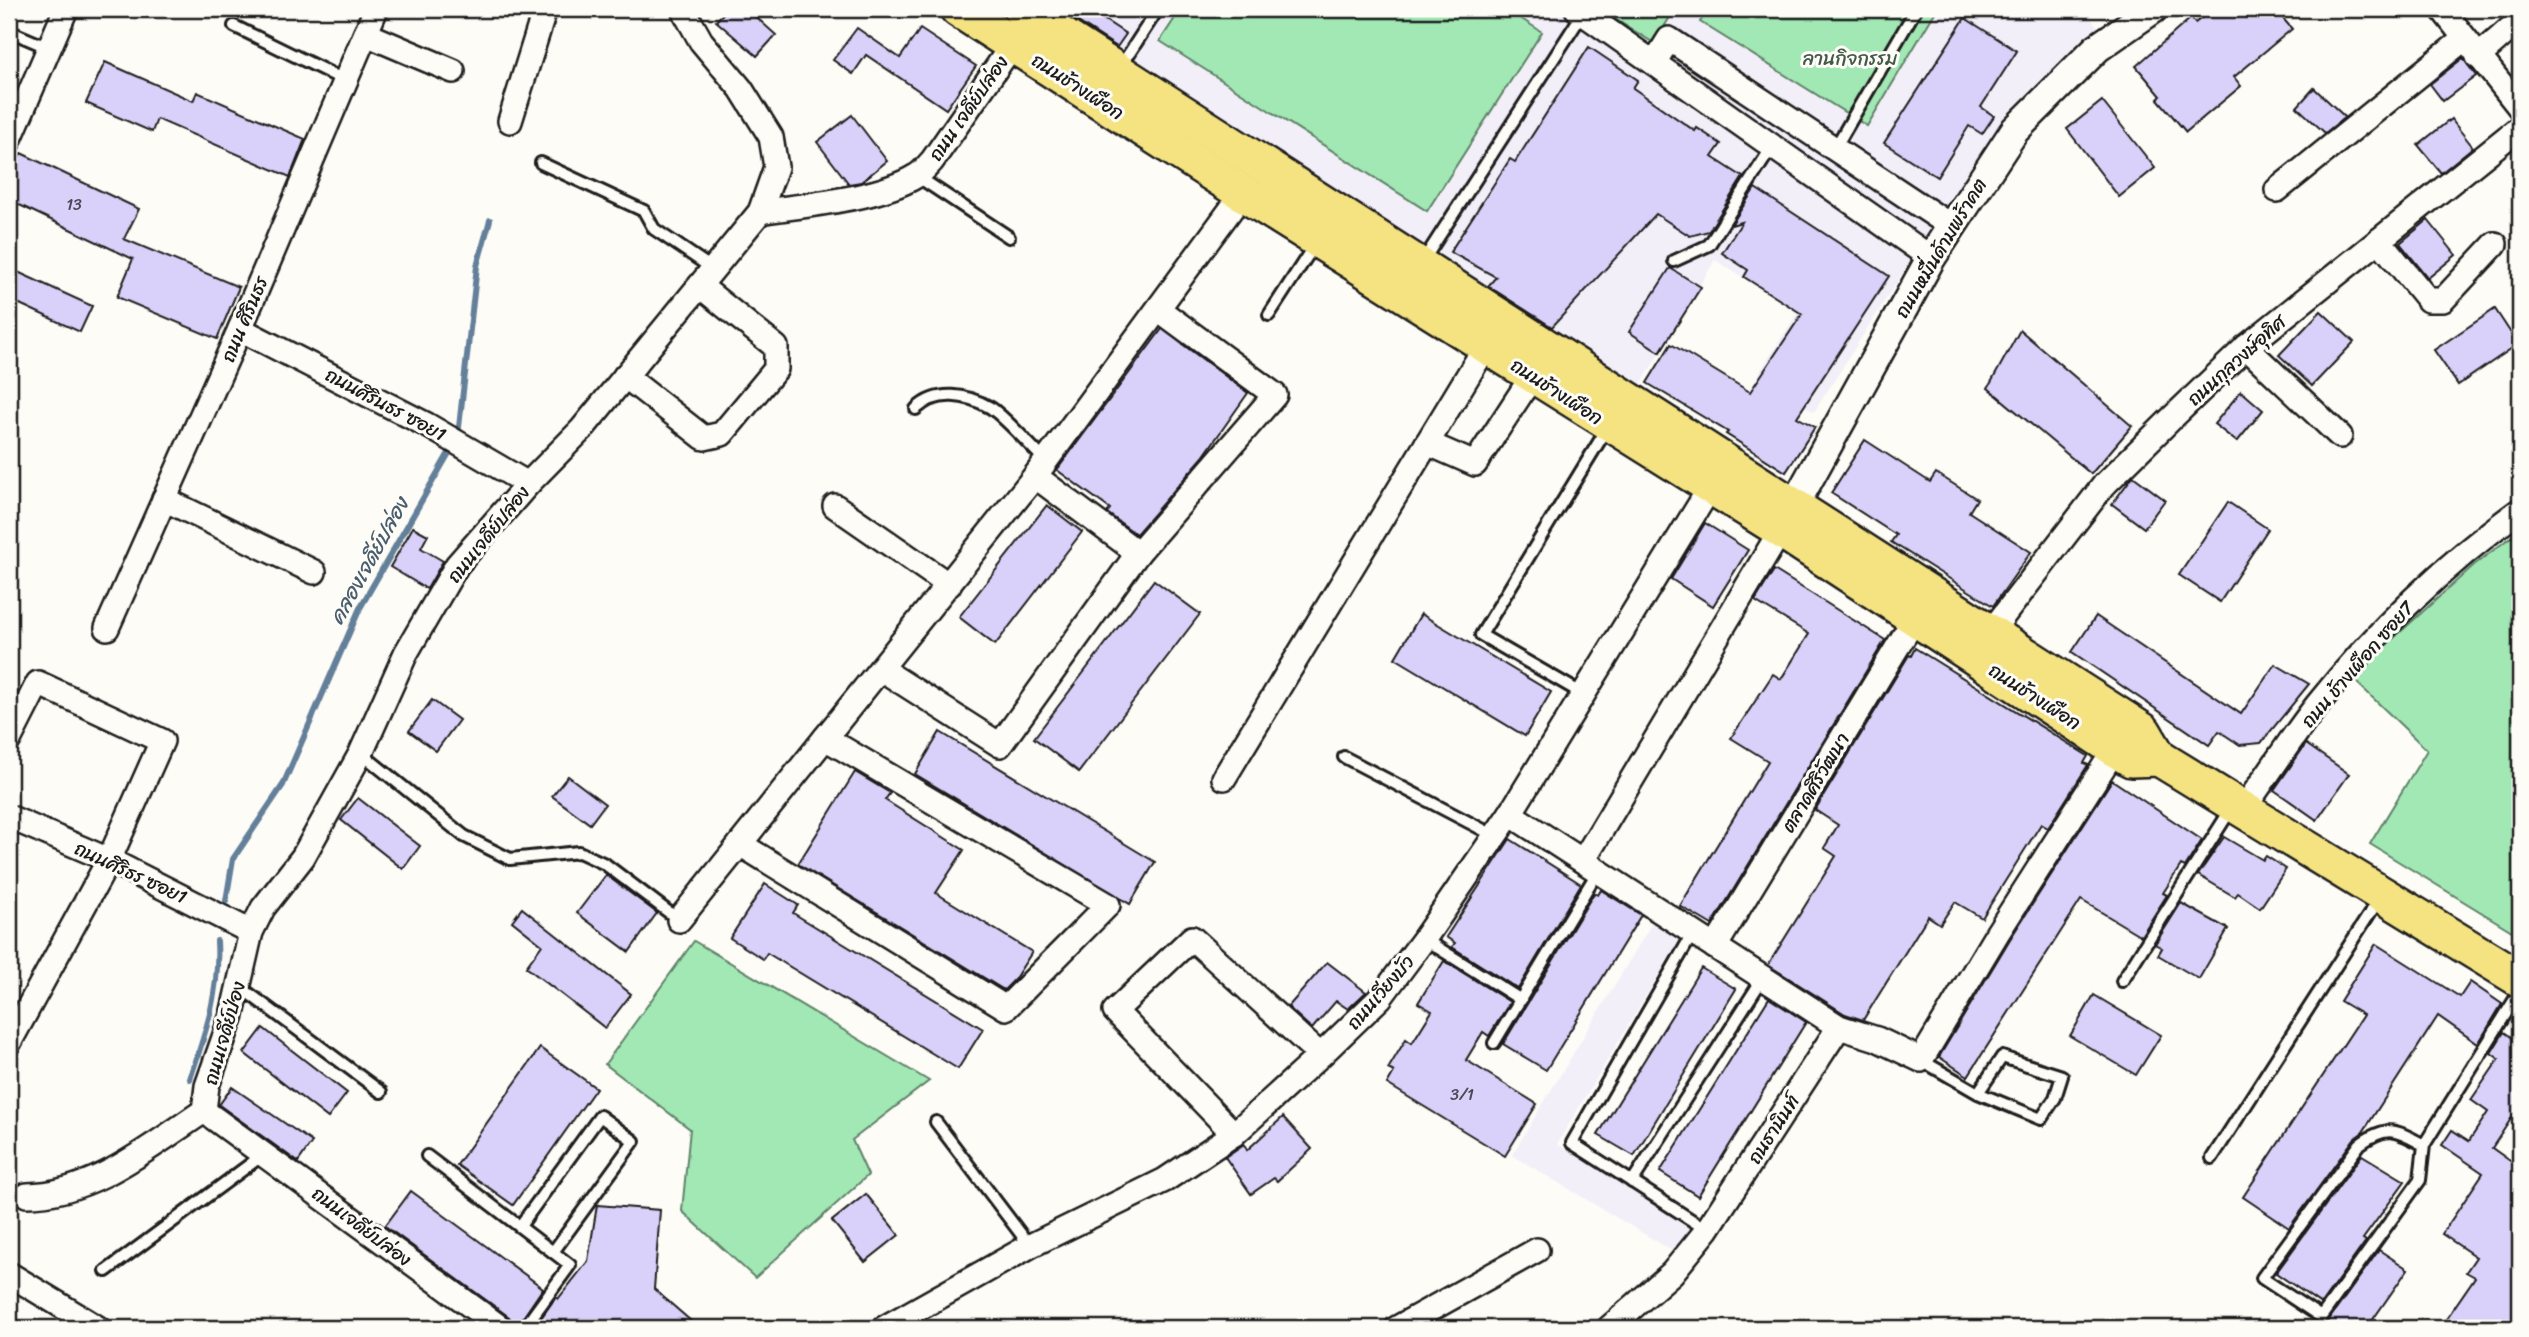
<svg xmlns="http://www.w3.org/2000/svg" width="2529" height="1337" font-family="Sriracha,'Playpen Sans Thai',sans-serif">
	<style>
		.built { fill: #f2eff8 }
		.green { fill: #a2e8b4; stroke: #5f8268; stroke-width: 2 }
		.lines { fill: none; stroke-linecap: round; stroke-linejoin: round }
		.stream { stroke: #637f99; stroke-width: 6 }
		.building { fill: #d9d1f9; stroke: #1c1c1c; stroke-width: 2 }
		.service-casing { stroke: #1c1c1c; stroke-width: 16 }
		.minor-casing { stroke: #1c1c1c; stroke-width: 28 }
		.tertiary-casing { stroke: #1c1c1c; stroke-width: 33 }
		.primary-casing { stroke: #1c1c1c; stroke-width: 40 }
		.service { stroke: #fdfcf7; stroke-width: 10 }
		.minor { stroke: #fdfcf7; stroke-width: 23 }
		.tertiary { stroke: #fdfcf7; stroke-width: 28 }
		.primary { stroke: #f5e382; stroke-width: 35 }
		.labels { text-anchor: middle; stroke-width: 6; stroke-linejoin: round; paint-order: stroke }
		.number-label { font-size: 16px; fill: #4b4953 }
		.park-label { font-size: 19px; fill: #44594a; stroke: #fdfcf7 }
		.street-label { font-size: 19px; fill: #1c1c1c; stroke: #fdfcf7 }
		.water-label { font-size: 21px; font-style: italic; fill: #4b5e70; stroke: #fdfcf7 }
	</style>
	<rect width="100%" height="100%" fill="#fdfcf7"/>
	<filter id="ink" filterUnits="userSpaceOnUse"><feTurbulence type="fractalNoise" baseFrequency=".0143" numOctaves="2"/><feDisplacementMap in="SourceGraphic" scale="14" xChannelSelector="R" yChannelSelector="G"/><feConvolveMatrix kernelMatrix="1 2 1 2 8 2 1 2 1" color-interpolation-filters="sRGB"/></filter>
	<g filter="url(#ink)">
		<g class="built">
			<path d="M1037 9H2083L2102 32 2012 109 1951 197 1814 412 1756 378 1798 312 1715 260 1634 396 1543 337 1639 232 1554 218 1478 296Z"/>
			<path d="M1654 920 1682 936 1557 1144 1693 1226 1676 1253 1512 1155Z"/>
		</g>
		<g class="green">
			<path d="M1181 9H1506L1542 32 1427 211 1160 41Z"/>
			<path d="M1599 9H1675L1654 43Z"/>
			<path d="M1708 9H1937L1867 126 1700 22Z"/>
			<path d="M2520 530V936L2370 844 2427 750 2351 677 2474 565Z"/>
			<path d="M694 941 929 1081 852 1140 868 1175 755 1278 682 1211 690 1129 605 1064Z"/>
		</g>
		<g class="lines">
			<g class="stream">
				<path d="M458 436 477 266 490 220"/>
				<path d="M226 901 233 859 283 785 360 608 453 446"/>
				<path d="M190 1079C206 1031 220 992 217 941"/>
			</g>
		</g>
		<g class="building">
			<path d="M727 9H747L776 35 757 56 716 21Z"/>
			<path d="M1058 9H1088L1126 34 1117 47Z"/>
			<path d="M2213 9H2275L2292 29 2234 77 2241 86 2186 132 2158 99 2161 96 2136 66 2191 18 2195 23Z"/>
			<path d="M1965 18 2017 51 1981 107 1994 116 1982 134 1969 126 1937 177 1884 143Z"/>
			<path d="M857 28 900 58 920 29 976 66 946 109 866 55 853 74 833 60Z"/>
			<path d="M1589 47 1638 80 1633 88 1695 131 1697 128 1721 144 1712 157 1743 177 1709 231 1690 236 1656 214 1552 327 1488 286 1496 277 1450 252 1510 159 1515 162Z"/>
			<path d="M2463 58 2476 76 2443 101 2430 84Z"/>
			<path d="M105 62 193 101 197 92 305 139 290 177 157 119 152 132 86 103Z"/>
			<path d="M2314 88 2345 117 2325 133 2297 107Z"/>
			<path d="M2102 101 2155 168 2119 197 2067 129Z"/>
			<path d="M852 115 887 161 861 182 849 184 817 142Z"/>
			<path d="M2451 119 2473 147 2441 173 2418 145Z"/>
			<path d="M21 153 139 209 124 239 239 287 217 339 117 297 133 259 9 200V179Z"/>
			<path d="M1755 188 1889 276 1797 417 1815 427 1786 472 1726 434 1728 432 1647 383 1671 344 1750 392 1802 314 1744 277 1748 270 1722 253 1742 222 1731 225Z"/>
			<path d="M2428 220 2456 255 2428 278 2400 243Z"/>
			<path d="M9 268 92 306 80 332 9 299Z"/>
			<path d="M1670 268 1701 287 1660 352 1629 332Z"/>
			<path d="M2495 309 2518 344 2458 385 2434 350Z"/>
			<path d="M2321 311 2354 342 2312 386 2279 355Z"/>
			<path d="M1162 329 1248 393 1203 457 1136 534 1107 513 1110 509 1057 470Z"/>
			<path d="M2020 330 2132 426 2091 474 1988 388Z"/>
			<path d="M2241 391 2263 410 2237 442 2214 424Z"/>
			<path d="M1865 440 1930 482 1936 473 1977 499 1969 512 2031 552 1993 606 1891 542 1896 535 1831 493Z"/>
			<path d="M2133 476 2165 500 2144 528 2112 504Z"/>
			<path d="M2228 502 2268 529 2220 602 2179 575Z"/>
			<path d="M1047 505 1082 532 995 645 959 617Z"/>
			<path d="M1705 523 1748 550 1713 606 1671 579Z"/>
			<path d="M413 527 428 535 421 548 443 561 427 589 390 567Z"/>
			<path d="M1774 570 1885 640 1712 925 1680 906 1768 761 1731 738 1773 674 1781 679 1809 634 1755 601Z"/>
			<path d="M1154 580 1200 614 1079 772 1034 738Z"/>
			<path d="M1421 614 1551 692 1525 736 1395 658Z"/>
			<path d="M2096 616 2241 714 2275 664 2309 684 2261 743 2240 745 2219 731 2209 745 2072 652Z"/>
			<path d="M1915 648 2088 756 2084 763 2088 765 2048 828 2041 824 1982 918 1955 902 1940 924 1928 916 1863 1020 1845 1014 1768 965 1836 856 1824 848 1838 825 1815 810 1909 655 1911 656Z"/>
			<path d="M432 700 459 720 436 751 409 731Z"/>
			<path d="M940 732 1155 862 1130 904 915 774Z"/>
			<path d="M2306 744 2349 774 2317 820 2274 790Z"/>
			<path d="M855 772 890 793 885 800 964 850 936 893 1032 952 1014 980 1004 990 798 864Z"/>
			<path d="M568 776 605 804 590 824 552 796Z"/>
			<path d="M2112 780 2202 840 2185 867 2181 865 2163 893 2167 895 2141 936 2081 900 1968 1076 1939 1057 2010 939Z"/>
			<path d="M358 798 420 846 403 869 341 820Z"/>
			<path d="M2224 837 2263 860 2266 856 2286 869 2260 908 2238 893 2235 897 2198 875Z"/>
			<path d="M1510 839 1581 884 1518 989 1452 947 1455 943 1446 937Z"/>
			<path d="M606 875 657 913 629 952 577 913Z"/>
			<path d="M765 884 798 905 793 913 983 1029 958 1069 767 953 763 959 730 938Z"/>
			<path d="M1601 890 1641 915 1546 1070 1503 1044 1594 893 1598 895Z"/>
			<path d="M2181 903 2228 929 2199 979 2158 955 2162 948 2155 944Z"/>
			<path d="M522 908 631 994 605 1028 526 967 542 945 512 921Z"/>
			<path d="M2376 944 2460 997 2470 982 2502 1004 2478 1044 2438 1016 2363 1132 2354 1139 2289 1228 2243 1197 2363 1015 2340 1001Z"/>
			<path d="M1444 961 1510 1002 1489 1036 1483 1032 1466 1060 1537 1104 1505 1156 1387 1084 1394 1072 1388 1069 1406 1039 1412 1043 1432 1011 1418 1003Z"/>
			<path d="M1327 962 1366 992 1348 1009 1336 1001 1312 1029 1288 1007Z"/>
			<path d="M1701 968 1736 989 1634 1156 1598 1135Z"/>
			<path d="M2094 995 2161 1035 2136 1075 2070 1036Z"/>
			<path d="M1769 998 1806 1022 1698 1196 1660 1172Z"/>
			<path d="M263 1028 347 1093 328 1118 244 1053Z"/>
			<path d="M2504 1032 2520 1043V1105L2492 1148 2520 1168V1317L2513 1328H2440L2475 1277 2466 1272 2476 1257 2442 1234 2483 1173 2442 1145 2452 1130 2469 1141 2488 1112 2471 1100 2499 1059 2491 1053Z"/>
			<path d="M540 1048 596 1088 513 1205 457 1165Z"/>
			<path d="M232 1087 312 1142 298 1162 219 1105Z"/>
			<path d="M1283 1117 1312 1149 1277 1181 1274 1178 1251 1194 1225 1157 1244 1144 1247 1150Z"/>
			<path d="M2362 1155 2405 1181 2363 1239 2366 1241 2321 1304 2276 1273Z"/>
			<path d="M411 1191 543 1288 516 1328 509 1317 385 1226Z"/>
			<path d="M866 1194 899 1235 865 1262 832 1221Z"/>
			<path d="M597 1205 660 1210 654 1289 699 1328H534L556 1297 558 1299 588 1261Z"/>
			<path d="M2379 1250 2408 1269 2367 1328H2323Z"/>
		</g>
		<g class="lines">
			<defs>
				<g id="service">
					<path d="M234 26 346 81"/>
					<path d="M9 31 49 48"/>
					<path d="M1121 66 1158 9"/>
					<path d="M1835 148 1916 9"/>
					<path d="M541 163 644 211 654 229 713 269"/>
					<path d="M917 176 1009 237"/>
					<path d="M1423 261 1583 13"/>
					<path d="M1674 261 1709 245 1772 147"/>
					<path d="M1269 315 1315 244"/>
					<path d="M916 409C937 389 967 394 991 408 1006 418 1032 448 1046 461"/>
					<path d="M1583 694 1481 635 1608 427"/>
					<path d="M361 753 464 836 510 859 579 852 605 864 679 920"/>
					<path d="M1344 757 1495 836"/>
					<path d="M1693 933 1572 1143 1707 1230"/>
					<path d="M1424 939 1521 1000"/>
					<path d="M2122 981 2231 809"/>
					<path d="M239 986 381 1092"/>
					<path d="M1494 1043 1598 871"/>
					<path d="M1921 1060 1978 1093 2041 1119 2055 1098 2062 1076 2002 1057 1978 1093"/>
					<path d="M936 1122 1030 1246"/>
					<path d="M2424 1145C2395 1130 2388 1124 2360 1144L2262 1278 2321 1317 2420 1180 2424 1145 2520 991"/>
					<path d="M427 1156 570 1265 524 1328"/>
					<path d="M2212 1158 2379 899"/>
					<path d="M1632 1182 1763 978"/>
					<path d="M520 1226 600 1116 634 1141 553 1252"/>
					<path d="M106 1271 264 1154"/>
				</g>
				<g id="minor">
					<path d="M1577 9 1931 258"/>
					<path d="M2442 9 2520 108"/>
					<path d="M366 34 453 71"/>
					<path d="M2478 57 2520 20"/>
					<path d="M1654 63 1669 39 1951 226"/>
					<path d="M510 121 545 9"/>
					<path d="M9 141 66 9"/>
					<path d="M2277 190 2464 39"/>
					<path d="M760 212C804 205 879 199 916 176 922 173 927 166 932 161L1013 44"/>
					<path d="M2379 240 2428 300H2443L2495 244"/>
					<path d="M240 329 427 425 528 484"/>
					<path d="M2246 347 2340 436"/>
					<path d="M625 376 704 438 722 434 776 369V347L700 286"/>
					<path d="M1427 443 1475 464 1533 375"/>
					<path d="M1035 476 1138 553"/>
					<path d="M164 499 314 572"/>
					<path d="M835 506 949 585"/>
					<path d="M107 628 240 329 376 9"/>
					<path d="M1990 633 2104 485 2173 417 2246 347 2520 127"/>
					<path d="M881 669 1000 745 1138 553 1275 395 1158 309"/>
					<path d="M9 740 38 683 162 741 109 860 9 1043"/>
					<path d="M1224 778 1486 346"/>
					<path d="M2243 809C2268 775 2291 738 2317 705 2376 631 2444 565 2520 510"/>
					<path d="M1510 814 1839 1027 1877 1039 1921 1060 1998 932 2115 749"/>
					<path d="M9 817 109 860 251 932"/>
					<path d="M740 844 1006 1008 1108 905 825 738"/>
					<path d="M1583 861 1781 530"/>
					<path d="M679 920 1035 476 1243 193"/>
					<path d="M1715 947 1915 618"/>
					<path d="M204 1111 207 1086 232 1015 251 932 263 908 303 857 361 753 406 653 457 565 528 484 582 429 760 212 776 167 771 137 741 89 701 41 683 9"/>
					<path d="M204 1111 501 1328"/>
					<path d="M1234 1134 1115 1011 1192 938 1320 1055"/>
					<path d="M27 1195C93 1195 152 1145 204 1111"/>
					<path d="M9 1274 98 1328"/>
					<path d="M884 1328 1030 1246 1165 1180 1234 1134 1323 1053 1380 998 1424 939 1510 814 1711 486"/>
					<path d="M1397 1328 1537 1250"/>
					<path d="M1609 1328 1672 1273 1707 1230 1839 1027"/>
				</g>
				<path id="tertiary" d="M1784 524 1931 258 2015 130 2097 48 2153 9"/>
				<g id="primary">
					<path d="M958 9 1243 193 1781 530 2131 759 2159 758"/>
					<path d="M1021 9 2143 731 2159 758 2520 979"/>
				</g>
			</defs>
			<use href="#service" class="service-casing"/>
			<use href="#minor" class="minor-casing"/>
			<use href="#tertiary" class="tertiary-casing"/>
			<use href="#primary" class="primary-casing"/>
			<use href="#service" class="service"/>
			<use href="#minor" class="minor"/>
			<use href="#tertiary" class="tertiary"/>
			<use href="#primary" class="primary"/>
		</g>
	</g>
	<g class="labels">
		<g class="number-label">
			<text x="74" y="210">13</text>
			<text x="1462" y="1100">3/1</text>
		</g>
		<g class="park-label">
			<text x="1850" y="65">ลานกิจกรรม</text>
		</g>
		<g class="street-label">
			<text transform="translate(1078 86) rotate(33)" y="7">ถนนช้างเผือก</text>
			<text transform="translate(968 108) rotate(-55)" y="7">ถนน เจดีย์ปล่อง</text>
			<text transform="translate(1940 248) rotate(-59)" y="7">ถนนหมื่่นด้ามพร้าคต</text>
			<text transform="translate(244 319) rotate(-67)" y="7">ถนน ศิรินธร</text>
			<text transform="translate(2236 360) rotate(-42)" y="7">ถนนกุลวงษ์อุทิศ</text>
			<text transform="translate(1557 391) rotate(33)" y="7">ถนนช้างเผือก</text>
			<text transform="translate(386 404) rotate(28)" y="7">ถนนศิรินธร ซอย1</text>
			<text transform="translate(488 534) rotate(-51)" y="7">ถนนเจดีย์ปล่อง</text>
			<text transform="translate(2357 664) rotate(-49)" y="7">ถนน ช้างเผือก ซอย7</text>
			<text transform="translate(2035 696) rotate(33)" y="7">ถนนช้างเผือก</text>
			<text transform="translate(1815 782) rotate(-59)" y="7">ตลาดศิริวัฒนา</text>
			<text transform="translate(131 872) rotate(25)" y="7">ถนนศิริธร ซอย1</text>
			<text transform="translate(1380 992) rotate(-49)" y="7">ถนนเวียงบัว</text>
			<text transform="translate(224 1033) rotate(-74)" y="7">ถนนเจดีย์ป่อง</text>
			<text transform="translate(1773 1129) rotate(-57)" y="7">ถนธานินท์</text>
			<text transform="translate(362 1226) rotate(37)" y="7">ถนนเจดีย์ปล่อง</text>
		</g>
		<g class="water-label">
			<text transform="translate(369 561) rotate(-61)" y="7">คลองเจดีย์ปล่อง</text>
		</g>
	</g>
	<rect width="2529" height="1337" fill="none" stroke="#fdfcf7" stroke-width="35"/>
	<rect x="18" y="18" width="2494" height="1302" fill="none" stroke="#1c1c1c" stroke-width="2.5" filter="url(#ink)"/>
</svg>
